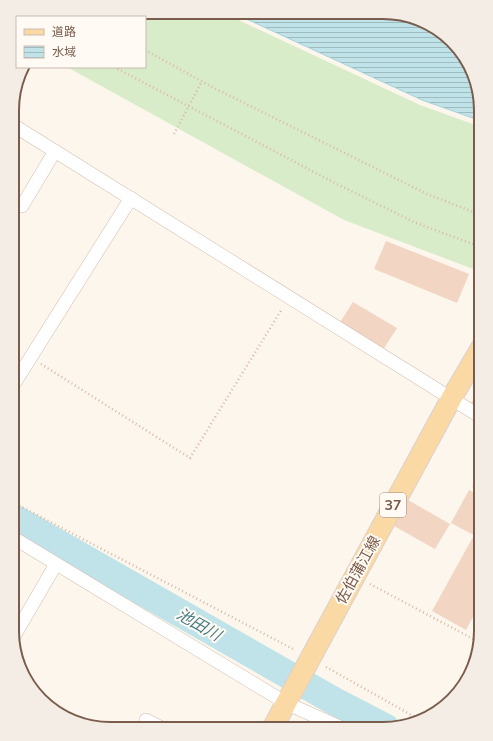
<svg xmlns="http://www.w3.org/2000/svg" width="493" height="741" font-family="Mulish,'Noto Sans JP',sans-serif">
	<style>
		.grass { fill: #d8ecc9 }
		.water { fill: url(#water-rules); stroke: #a5d3da }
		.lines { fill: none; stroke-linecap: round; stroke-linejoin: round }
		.river { stroke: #bfe3e8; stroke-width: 28 }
		.building { fill: #f3d5c3 }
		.minor-casing { stroke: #d1beb0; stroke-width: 14 }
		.primary-casing { stroke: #dad1cd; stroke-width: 22 }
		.path { stroke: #d9b8a5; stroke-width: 2.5; stroke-dasharray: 1 3; stroke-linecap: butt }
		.minor { stroke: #fff; stroke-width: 13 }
		.primary { stroke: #fbd9a5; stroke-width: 20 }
		.labels { text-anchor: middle; stroke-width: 4; stroke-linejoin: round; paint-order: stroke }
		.shield { fill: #fffaf3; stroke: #a28b7f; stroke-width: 1 }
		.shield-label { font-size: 14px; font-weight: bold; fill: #7a5c4d }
		.street-label { font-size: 15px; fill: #7a5c4d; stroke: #fffaf3 }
		.water-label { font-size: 16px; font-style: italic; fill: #437c86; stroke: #fffaf3 }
		.rim { fill: none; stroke: #7a5c4d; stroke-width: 2 }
	</style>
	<defs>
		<pattern id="water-rules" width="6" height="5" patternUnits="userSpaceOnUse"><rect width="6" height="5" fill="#bfe3e8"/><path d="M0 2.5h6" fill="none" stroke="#a0bbbe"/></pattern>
	</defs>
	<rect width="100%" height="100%" fill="#fdf6ec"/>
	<path class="grass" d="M230 16 420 105 481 127V272L344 220 67 67H145V17H104Z"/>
	<path class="water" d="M402 14 443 32 473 72 481 110V121L422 100 240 16Z"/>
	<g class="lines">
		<path class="river" d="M12 517 334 701 386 728"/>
	</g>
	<g class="building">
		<path d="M386 241 469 274 457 303 374 269Z"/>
		<path d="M353 302 397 328 383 350 339 324Z"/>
		<path d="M481 375V411L470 405 479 390 474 387Z"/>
		<path d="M481 470V492L472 487Z"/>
		<path d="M469 490 481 496V539L451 523Z"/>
		<path d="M408 500 450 524 435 549 394 526Z"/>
		<path d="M473 537 481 541V602L466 630 432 611Z"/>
	</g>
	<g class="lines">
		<defs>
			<g id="minor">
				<path d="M13 125 481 417"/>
				<path d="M22 206 55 151"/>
				<path d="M12 387 131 198"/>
				<path d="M12 537 286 703 344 729"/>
				<path d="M13 638 56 564"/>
				<path d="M146 720 162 728"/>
			</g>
			<path id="primary" d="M272 729 451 399 481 348"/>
		</defs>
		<use href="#minor" class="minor-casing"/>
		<use href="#primary" class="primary-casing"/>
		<g class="path">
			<path d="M145 50 214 88 427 194 481 215"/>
			<path d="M114 67 333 182 416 223 481 247"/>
			<path d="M174 134 202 81"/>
			<path d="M12 345 19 349"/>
			<path d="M41 364 190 458 282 309"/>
			<path d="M12 502 295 650"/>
			<path d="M370 584 479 642"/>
			<path d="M326 667 422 721"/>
		</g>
		<use href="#minor" class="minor"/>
		<use href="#primary" class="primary"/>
	</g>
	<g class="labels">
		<rect class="shield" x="380" y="493" width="26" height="24" rx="3"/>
		<g class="shield-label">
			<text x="393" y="510">37</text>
		</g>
		<g class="street-label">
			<text transform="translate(358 570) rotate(-61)" y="5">佐伯蒲江線</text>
		</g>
		<g class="water-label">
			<text transform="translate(199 624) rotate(30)" y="6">池田川</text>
		</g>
	</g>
	<path d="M0 0H493V741H0ZM110 19H383A91 91 0 0 1 474 110V631A91 91 0 0 1 383 722H110A91 91 0 0 1 19 631V110A91 91 0 0 1 110 19Z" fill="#f4ede6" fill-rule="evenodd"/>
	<path class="rim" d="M110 19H383A91 91 0 0 1 474 110V631A91 91 0 0 1 383 722H110A91 91 0 0 1 19 631V110A91 91 0 0 1 110 19Z"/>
	<rect x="16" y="16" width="130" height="52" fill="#fffaf3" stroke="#cabbb1"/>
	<rect x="24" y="29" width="20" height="6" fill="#fbd9a5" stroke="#cabbb1"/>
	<text x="52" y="36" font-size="12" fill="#7a5c4d">道路</text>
	<rect x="24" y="46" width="20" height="12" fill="url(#water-rules)" stroke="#cabbb1"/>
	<text x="52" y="56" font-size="12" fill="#7a5c4d">水域</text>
</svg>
